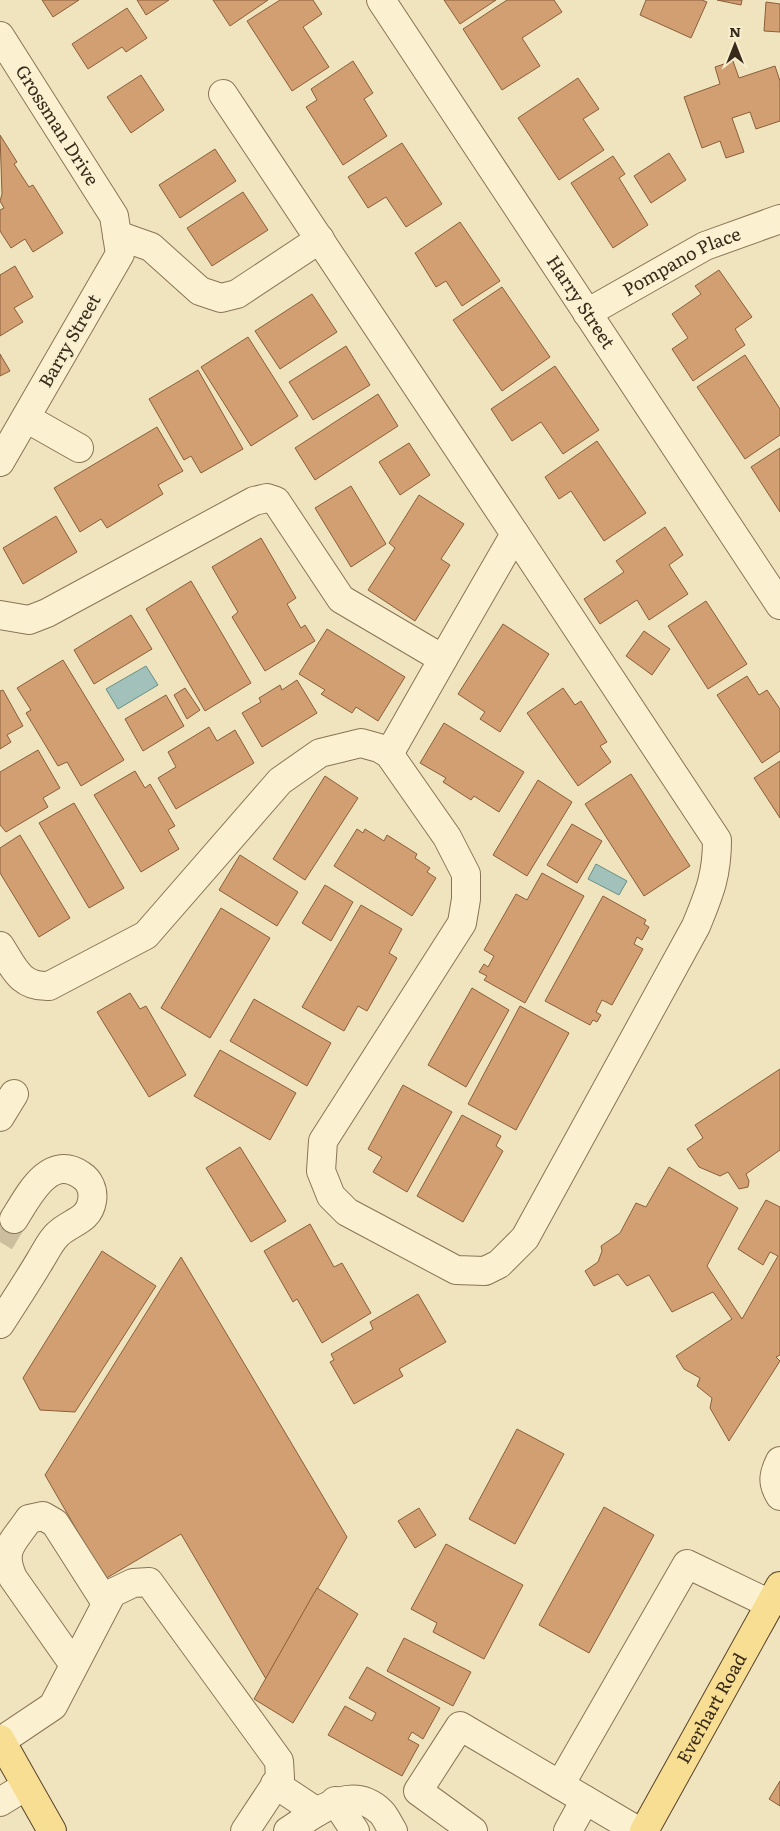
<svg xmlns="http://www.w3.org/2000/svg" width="780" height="1831" font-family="Literata,serif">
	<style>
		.water { fill: #a1c1ba; stroke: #689088 }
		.building { fill: #d19f71; stroke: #8a5f3a }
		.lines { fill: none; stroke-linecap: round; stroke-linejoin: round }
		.minor-tunnel { stroke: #cbbf9d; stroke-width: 28; stroke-dasharray: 28 14; stroke-linecap: butt }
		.minor-casing { stroke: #897455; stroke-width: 30 }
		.major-casing { stroke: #57422a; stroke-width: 30 }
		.minor { stroke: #fbf1d1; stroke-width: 28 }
		.major { stroke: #f7de92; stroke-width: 28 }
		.labels { text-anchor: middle; stroke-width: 4; stroke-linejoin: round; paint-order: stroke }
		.street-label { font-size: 18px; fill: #382b1b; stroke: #f7eece }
	</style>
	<rect width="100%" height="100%" fill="#f0e4be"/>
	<g class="water">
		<path d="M146 666 158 685 118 709 106 689Z"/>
		<path d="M596 864 627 881 619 895 588 879Z"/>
	</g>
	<g class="building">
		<path d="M42 0H79L53 17Z"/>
		<path d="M137 0H169L146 15Z"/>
		<path d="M213 0H268L230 26Z"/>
		<path d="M280 0H313L322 14 303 27 329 67 292 91 247 21Z"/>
		<path d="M444 0H496L460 24Z"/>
		<path d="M507 0H554L562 12 522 38 540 66 502 90 463 29Z"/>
		<path d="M646 0H702L707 2 691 38 640 15Z"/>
		<path d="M717 0H742L741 5Z"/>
		<path d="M766 2 780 4V32L764 31Z"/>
		<path d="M127 8 147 38 126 52 122 47 88 69 72 44Z"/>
		<path d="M353 61 373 93 364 99 387 136 343 165 306 107 317 100 311 89Z"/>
		<path d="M733 61 739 78 775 66 780 81V121L756 129 750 112 732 118 744 152 726 158 720 141 702 148 684 97 720 84 715 67Z"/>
		<path d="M141 75 164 110 131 133 107 97Z"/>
		<path d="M578 78 599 109 583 119 604 150 559 180 518 118Z"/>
		<path d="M0 135 17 162 14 164 29 187 33 185 63 233 33 252 25 239 11 248 0 231V210L4 208 0 201 2 194Z"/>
		<path d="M402 143 442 204 406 227 386 197 368 208 348 177Z"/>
		<path d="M215 149 236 181 180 218 159 185Z"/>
		<path d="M669 153 686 180 651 203 634 176Z"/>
		<path d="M613 156 625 174 619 178 648 225 613 248 571 183Z"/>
		<path d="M243 192 268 230 212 266 187 228Z"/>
		<path d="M460 222 500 281 462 306 446 281 436 287 415 253Z"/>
		<path d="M15 266 33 297 14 308 23 322 0 336V275Z"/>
		<path d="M719 270 752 317 735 329 745 345 693 381 672 349 688 338 672 314 701 294 695 286Z"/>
		<path d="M502 287 550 357 502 391 453 320Z"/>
		<path d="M312 294 337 332 280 369 255 331Z"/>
		<path d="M248 337 298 416 251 446 201 367Z"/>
		<path d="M346 346 370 385 313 420 289 382Z"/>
		<path d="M0 354 10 371 0 376Z"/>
		<path d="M745 355 780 409V435L745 459 697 387Z"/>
		<path d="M555 366 599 430 563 454 541 422 512 441 491 409Z"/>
		<path d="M198 370 243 449 201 473 191 456 184 460 149 399Z"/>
		<path d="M378 394 398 426 315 480 295 448Z"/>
		<path d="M157 427 183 471 158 485 163 494 107 528 101 519 80 532 54 488Z"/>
		<path d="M597 441 646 513 604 541 571 491 559 499 545 477Z"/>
		<path d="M409 443 430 475 400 495 379 462Z"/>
		<path d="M780 448V512L751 467Z"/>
		<path d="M351 486 386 544 351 567 315 508Z"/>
		<path d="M419 495 464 524 441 559 450 565 415 621 368 590 395 548 389 543Z"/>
		<path d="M56 516 77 552 23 584 3 548Z"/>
		<path d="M665 527 683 555 669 565 688 594 649 620 637 600 600 624 584 599 624 572 616 561Z"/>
		<path d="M261 538 296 598 287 604 301 628 305 625 315 641 265 671 232 617 238 612 212 567Z"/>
		<path d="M191 581 251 683 205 711 146 609Z"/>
		<path d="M706 601 747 664 708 689 668 626Z"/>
		<path d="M131 615 152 649 94 684 74 650Z"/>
		<path d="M503 624 549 654 500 732 480 719 485 712 458 694Z"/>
		<path d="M327 629 405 677 378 721 356 707 352 713 321 694 325 690 299 674Z"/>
		<path d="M644 631 670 649 652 675 626 656Z"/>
		<path d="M63 660 124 760 81 786 67 762 58 766 26 713 31 710 17 688Z"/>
		<path d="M747 676 759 695 767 690 780 709V751L762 763 717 695Z"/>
		<path d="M297 680 317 713 262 747 242 713 261 702 259 698 280 685 282 690Z"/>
		<path d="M185 688 200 710 187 719 174 695Z"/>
		<path d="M563 688 575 705 581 701 607 742 600 746 611 762 578 786 527 713Z"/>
		<path d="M3 690 23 726 7 735 11 742 0 749V691Z"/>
		<path d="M166 695 184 726 143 751 125 719Z"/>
		<path d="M444 723 524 772 499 812 474 796 471 800 443 782 446 778 420 763Z"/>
		<path d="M209 727 217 741 235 730 254 763 176 809 158 778 176 767 168 752Z"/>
		<path d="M38 750 60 788 43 798 48 807 6 832 0 825V772Z"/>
		<path d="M780 761V818L754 778Z"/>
		<path d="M135 771 145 788 150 784 175 826 168 830 179 849 141 872 94 795Z"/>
		<path d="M631 774 690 866 644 896 585 804Z"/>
		<path d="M325 776 358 798 305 880 273 859Z"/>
		<path d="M538 780 572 802 527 876 493 855Z"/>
		<path d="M74 803 124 888 89 908 39 823Z"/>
		<path d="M572 824 602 841 577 883 547 865Z"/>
		<path d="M357 829 363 833 365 829 384 841 387 835 417 854 415 858 430 868 427 872 436 878 412 916 334 866Z"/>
		<path d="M20 835 70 918 39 937 0 873V848Z"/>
		<path d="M240 855 298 892 277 926 219 890Z"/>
		<path d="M542 873 584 896 525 1003 484 980 487 976 479 972 484 964 488 967 494 956 484 950 516 894 527 900Z"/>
		<path d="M325 885 353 902 331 941 302 923Z"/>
		<path d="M603 896 646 920 644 924 649 927 642 940 637 937 634 944 643 949 612 1005 602 1000 596 1012 601 1015 597 1022 593 1020 590 1025 545 1001Z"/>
		<path d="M361 905 402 929 389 953 397 958 367 1011 358 1006 344 1031 302 1007Z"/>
		<path d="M221 908 270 938 210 1038 161 1008Z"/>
		<path d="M472 988 509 1010 466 1087 428 1065Z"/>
		<path d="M130 993 140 1009 146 1006 186 1075 149 1097 97 1012Z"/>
		<path d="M254 999 331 1043 307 1086 230 1041Z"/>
		<path d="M520 1006 569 1033 516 1130 468 1104Z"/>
		<path d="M220 1050 296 1093 270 1140 194 1096Z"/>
		<path d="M780 1069V1150L746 1174 749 1181 748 1187 739 1189 728 1172 720 1176 699 1167 687 1149 703 1138 695 1125Z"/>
		<path d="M403 1085 452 1112 407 1192 373 1172 382 1157 368 1149Z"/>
		<path d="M462 1115 501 1136 496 1146 503 1151 463 1222 417 1196Z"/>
		<path d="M240 1147 286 1221 251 1242 206 1168Z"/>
		<path d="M669 1167 738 1208 707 1266 742 1319 778 1256 770 1252 763 1265 738 1249 766 1200 780 1207V1355L776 1357 780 1361 729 1441 710 1408 712 1398 697 1386 700 1378 684 1369 676 1356 732 1319 713 1292 672 1312 649 1275 627 1286 618 1274 594 1286 585 1271 598 1262 602 1251 601 1246 620 1233 636 1203 646 1207Z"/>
		<path d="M310 1224 334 1267 342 1263 371 1313 322 1343 297 1299 293 1302 264 1251Z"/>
		<path d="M102 1251 156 1286 75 1412 40 1410 23 1378Z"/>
		<path d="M181 1257 347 1537 266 1679 181 1534 105 1579 45 1475Z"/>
		<path d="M418 1294 446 1342 399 1369 403 1376 354 1404 330 1362 334 1360 331 1354 373 1329 370 1322Z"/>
		<path d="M517 1429 564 1454 515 1544 469 1519Z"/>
		<path d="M604 1507 654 1535 589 1653 539 1625Z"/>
		<path d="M419 1508 436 1535 415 1548 398 1521Z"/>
		<path d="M446 1544 523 1585 484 1659 433 1632 437 1623 411 1609Z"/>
		<path d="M317 1588 358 1614 293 1723 254 1699Z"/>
		<path d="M404 1638 471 1672 453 1706 387 1671Z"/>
		<path d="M367 1667 440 1708 423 1739 412 1732 408 1739 419 1745 402 1776 328 1735 345 1706 372 1721 376 1713 349 1698Z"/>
		<path d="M780 1781V1806L769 1799Z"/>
	</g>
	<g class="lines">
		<path class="minor-tunnel" d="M0 1242 14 1219"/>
		<defs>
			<g id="minor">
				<path id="s1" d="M381 0 780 605"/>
				<path id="s2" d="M0 36 114 216 120 254 0 462"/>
				<path d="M117 235 151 247 200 291 221 298 237 294 320 239"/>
				<path id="s3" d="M587 313 705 246 780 219"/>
				<path d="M26 418 79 448"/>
				<path d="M0 615 29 620 47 613 254 501 267 498 276 501 341 599 443 659 515 534 223 94"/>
				<path d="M389 754 443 659"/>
				<path d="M0 946C14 968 20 987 49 986L146 935 280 781 320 753 361 743 379 748 389 754 447 837 466 874V899L462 923 323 1141 321 1171 331 1196 347 1212 456 1270 485 1271 499 1264 525 1238 696 926C709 894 717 876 717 840L515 534"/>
				<path d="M0 1117 14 1094"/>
				<path d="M0 1324C14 1302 28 1281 41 1259 46 1251 51 1240 58 1234 70 1222 89 1221 92 1201 94 1190 89 1180 81 1175 49 1153 28 1197 14 1219"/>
				<path d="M780 1461C773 1475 772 1483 780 1496"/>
				<path d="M74 1665 13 1578C0 1549 13 1543 29 1519L43 1516 55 1523 106 1603"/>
				<path d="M1 1741 53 1706 112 1593 133 1583 149 1582 279 1761 280 1778 245 1831"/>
				<path d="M275 1784 317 1812"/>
				<path d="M335 1801 355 1831"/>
				<path d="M0 1802 26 1786"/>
				<path d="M288 1831C315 1814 350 1782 381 1812 386 1817 389 1825 393 1831"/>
				<path d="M473 1831 418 1791 460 1726 560 1785"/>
				<path d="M568 1831 585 1800"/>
				<path d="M638 1831 560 1785 687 1564 770 1604"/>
			</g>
			<g id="major">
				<path d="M0 1739 52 1831"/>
				<path id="s4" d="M644 1831 780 1586"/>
			</g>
		</defs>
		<use href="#minor" class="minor-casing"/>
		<use href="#major" class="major-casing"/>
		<use href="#minor" class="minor"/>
		<use href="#major" class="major"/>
	</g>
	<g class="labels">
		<g class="street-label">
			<text dy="6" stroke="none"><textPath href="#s2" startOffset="106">Grossman Drive</textPath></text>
			<text dy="6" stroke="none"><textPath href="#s3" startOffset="108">Pompano Place</textPath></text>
			<text dy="6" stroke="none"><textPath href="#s1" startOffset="362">Harry Street</textPath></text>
			<text transform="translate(70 341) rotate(-60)" y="6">Barry Street</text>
			<text dy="6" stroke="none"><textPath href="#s4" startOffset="140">Everhart Road</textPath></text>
		</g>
	</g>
	<g transform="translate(735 45)" stroke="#f7eece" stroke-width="4" paint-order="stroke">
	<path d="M0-4L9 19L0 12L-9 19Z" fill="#382b1b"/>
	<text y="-8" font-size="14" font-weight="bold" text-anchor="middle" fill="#382b1b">N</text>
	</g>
</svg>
